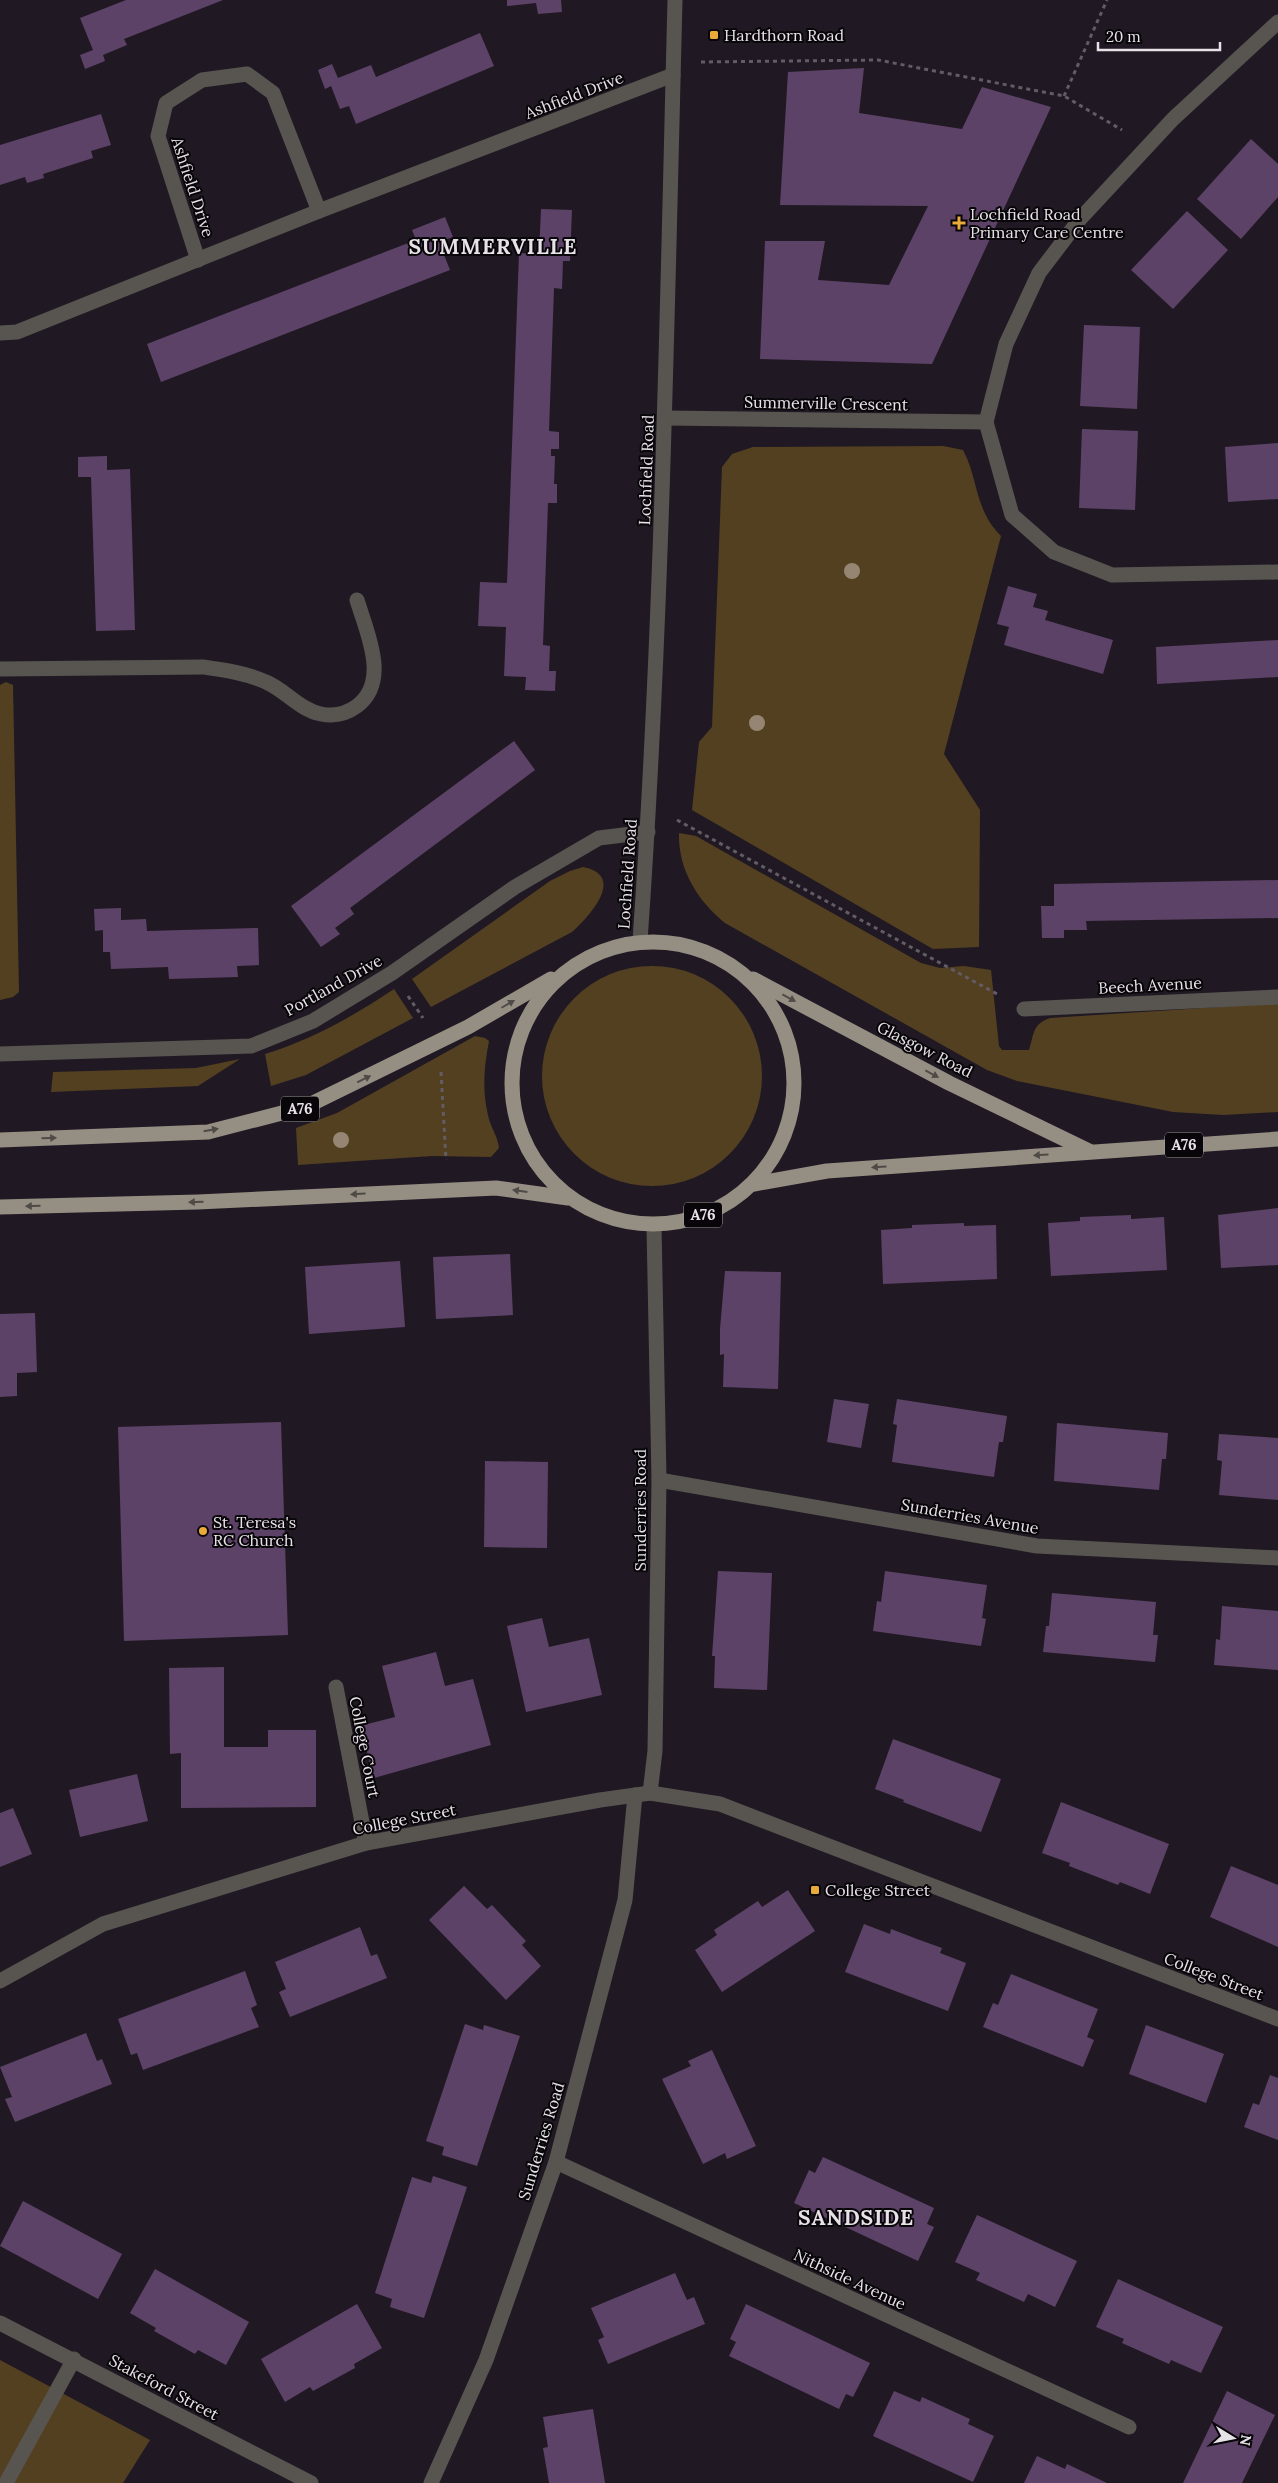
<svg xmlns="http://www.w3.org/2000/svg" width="1278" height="2483" font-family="Lora,serif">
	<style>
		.green { fill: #534021 }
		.building { fill: #5d4267 }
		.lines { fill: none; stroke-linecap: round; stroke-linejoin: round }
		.path { stroke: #625c65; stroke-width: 3; stroke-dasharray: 4 4; stroke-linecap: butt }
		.lane { stroke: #585550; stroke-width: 15 }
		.street { stroke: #585550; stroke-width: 15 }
		.primary { stroke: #958e83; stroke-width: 15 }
		.tree { fill: #978574 }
		.oneway { fill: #4e4a46 }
		.poi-dot { fill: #eaaa39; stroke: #080609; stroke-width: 2 }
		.labels { text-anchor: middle; stroke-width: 4; stroke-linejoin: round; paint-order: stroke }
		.shield { fill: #080609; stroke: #a4a0a5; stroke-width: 1 }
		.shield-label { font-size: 15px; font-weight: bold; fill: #e7e2e8 }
		.poi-label { font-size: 16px; fill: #e7e2e8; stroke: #080609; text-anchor: start }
		.street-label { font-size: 16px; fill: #e7e2e8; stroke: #080609 }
		.district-label { font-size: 21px; font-weight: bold; letter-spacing: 1px; fill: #e7e2e8; stroke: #080609 }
	</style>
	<rect width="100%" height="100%" fill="#201923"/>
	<g class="green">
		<path d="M943 446 963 450C979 480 974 509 1001 536L944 754 980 810 979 947 933 949 692 810 699 742 712 727 722 467 732 454 753 447Z"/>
		<path d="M6 682 13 685 19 992 13 997 0 1000V685Z"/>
		<path d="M679 833 696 836 921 963 940 968 964 966 991 970 999 1046 1002 1050H1029C1034 1035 1032 1024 1050 1018L1278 1003V1112L1223 1115 1173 1112 1017 1081 987 1070 725 923C697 900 678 869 679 833Z"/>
		<path d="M583 867C627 876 589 916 572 932L431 1007 412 979 550 881 570 871Z"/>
		<circle cx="652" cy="1076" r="110"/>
		<path d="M394 989 413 1018 306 1075 271 1086 265 1054C311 1040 354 1016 394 989Z"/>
		<path d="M475 1036 485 1038 489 1041C484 1067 482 1090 488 1115 490 1127 498 1136 499 1148L491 1157 432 1156 298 1165 296 1128 337 1113Z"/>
		<path d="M240 1059 198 1086 51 1092 53 1072 196 1068Z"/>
		<path d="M0 2360 150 2440 123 2483H0Z"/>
	</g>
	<g class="building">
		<path d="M126 0H223L124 39 127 45 103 55 105 61 85 69 80 55 93 50 80 18Z"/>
		<path d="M507 0H561L562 12 538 14 536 3 507 6Z"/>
		<path d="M480 33 494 66 356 124 349 106 340 109 331 86 325 89 318 70 332 64 338 78 371 65 376 77Z"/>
		<path d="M864 68 859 113 962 129 982 87 1051 107 932 364 760 359 765 241H825L818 280 889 285 928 206 780 205 788 72Z"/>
		<path d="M101 114 111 145 91 151 93 158 43 174 44 178 27 183 25 177 0 185V145Z"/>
		<path d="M1251 139 1278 164V197L1241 239 1197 199Z"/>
		<path d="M541 209 572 210 570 261H563L562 289 554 288 549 431 559 432V449H551V456H555L554 484H557V503H548L543 645 550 646 549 671H556L555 691 525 690 526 677 504 676 506 627 478 626 480 582 507 583 519 253 539 254Z"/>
		<path d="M1187 211 1228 250 1173 309 1131 270Z"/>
		<path d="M445 217 453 237 439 242 450 270 161 382 147 344 416 240 412 230Z"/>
		<path d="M1084 325 1140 327 1137 409 1080 406Z"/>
		<path d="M1082 429 1138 431 1135 510 1079 508Z"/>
		<path d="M1278 443V499L1228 502 1225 447Z"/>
		<path d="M107 456V470L130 469 135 630 96 631 91 477H78V457Z"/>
		<path d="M1008 586 1037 594 1033 607 1048 611 1045 620 1113 640 1103 674 1004 645 1009 627 997 624Z"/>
		<path d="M1278 640V677L1157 684 1156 647Z"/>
		<path d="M514 741 535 770 350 908 354 914 335 928 340 934 321 947 291 906Z"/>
		<path d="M1278 880V918L1086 921 1087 930H1064V938H1042L1041 906H1054V884Z"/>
		<path d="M121 908V920L146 919 147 931 258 928 259 965 237 966 238 977 169 979 168 967 111 969 110 952H103V930L95 931 94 909Z"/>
		<path d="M1278 1208V1265L1221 1268 1218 1215Z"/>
		<path d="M1131 1215V1219L1164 1217 1167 1270 1051 1276 1048 1223 1080 1221V1217Z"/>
		<path d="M964 1223V1226L996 1225 997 1279 883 1284 881 1230 912 1228V1225Z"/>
		<path d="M510 1254 513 1315 436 1319 433 1257Z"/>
		<path d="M400 1261 405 1327 309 1334 305 1267Z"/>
		<path d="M725 1271 781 1272 778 1389 723 1387 724 1354 720 1355V1329Z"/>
		<path d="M35 1313 37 1372 17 1373V1396L0 1397V1314Z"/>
		<path d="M834 1399 869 1404 861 1448 827 1442Z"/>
		<path d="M897 1399 1007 1416 1003 1442H999L994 1477 892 1462 897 1425 893 1424Z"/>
		<path d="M281 1422 288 1635 124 1641 118 1427Z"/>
		<path d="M1057 1423 1168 1433 1166 1459H1162L1159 1490 1054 1481Z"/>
		<path d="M1219 1434 1278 1438V1500L1219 1495 1222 1461 1217 1460Z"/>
		<path d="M485 1461 548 1462 547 1548 484 1547Z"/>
		<path d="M718 1571 772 1573 767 1690 714 1688 715 1656H712Z"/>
		<path d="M885 1571 987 1585 982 1618 986 1619 981 1646 873 1631 877 1601 881 1602Z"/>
		<path d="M1052 1593 1156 1602 1153 1635H1158L1155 1662 1043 1652 1046 1626H1049Z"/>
		<path d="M1222 1606 1278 1611V1670L1214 1665 1216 1639 1220 1640Z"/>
		<path d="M542 1618 549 1647 589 1638 602 1695 526 1712 507 1626Z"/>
		<path d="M436 1652 445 1686 473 1679 491 1745 374 1778 360 1726 395 1717 382 1666Z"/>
		<path d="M224 1667V1747H268V1730H316V1807L181 1808V1753L170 1754 169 1668Z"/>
		<path d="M893 1739 1001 1779 981 1832 903 1802 904 1800 875 1789Z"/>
		<path d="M137 1774 148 1821 80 1837 69 1790Z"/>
		<path d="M1061 1802 1169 1844 1150 1894 1120 1882 1118 1885 1069 1866 1070 1863 1042 1853Z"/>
		<path d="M13 1808 32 1854 0 1867V1813Z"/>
		<path d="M1231 1866 1278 1885V1947L1210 1917Z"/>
		<path d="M464 1886 487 1909 492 1905 526 1941 522 1945 541 1966 506 2000 429 1920Z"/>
		<path d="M788 1890 815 1931 722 1992 695 1950 717 1935 714 1930 758 1901 762 1907Z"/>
		<path d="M864 1924 890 1934 891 1929 917 1939 942 1948 940 1953 966 1963 948 2011 845 1972Z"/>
		<path d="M360 1927 371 1956 377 1954 387 1978 290 2017 279 1992 286 1989 275 1962Z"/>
		<path d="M245 1971 257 2005 251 2008 259 2027 143 2070 137 2053 131 2055 118 2019Z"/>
		<path d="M1011 1974 1098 2009 1087 2037 1094 2040 1083 2067 983 2027 993 2003 998 2005Z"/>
		<path d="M465 2024 483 2030 484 2025 520 2036 477 2166 442 2155 444 2147 426 2141Z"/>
		<path d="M1146 2025 1224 2054 1206 2103 1129 2074Z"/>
		<path d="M86 2033 97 2061 102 2059 112 2084 15 2122 5 2099 12 2097 0 2067Z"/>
		<path d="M712 2050 756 2146 727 2159 725 2153 703 2164 662 2079 691 2066 688 2061Z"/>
		<path d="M1270 2075 1278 2078V2140L1244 2127 1253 2103 1259 2105Z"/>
		<path d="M823 2157 934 2208 927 2224 934 2227 918 2261 794 2203 809 2170 815 2173Z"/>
		<path d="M433 2176 467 2187 424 2318 390 2307 392 2299 375 2293 412 2177 431 2183Z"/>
		<path d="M23 2201 122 2254 98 2299 0 2246Z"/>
		<path d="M977 2215 1077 2261 1055 2307 1028 2294 1024 2302 976 2280 980 2273 955 2262Z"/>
		<path d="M155 2269 249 2322 226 2365 198 2350 195 2354 154 2331 156 2328 130 2313Z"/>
		<path d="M675 2273 687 2300 694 2297 705 2324 608 2364 598 2340 604 2337 591 2308Z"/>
		<path d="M1118 2279 1223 2327 1201 2373 1171 2360 1169 2364 1122 2343 1124 2339 1096 2327Z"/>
		<path d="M357 2304 382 2348 354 2364 355 2368 313 2391 310 2387 285 2402 261 2359Z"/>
		<path d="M746 2304 870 2363 853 2397 846 2394 839 2409 729 2356 736 2342 730 2339Z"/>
		<path d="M894 2391 920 2402 922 2397 970 2419 968 2424 994 2436 973 2482 873 2436Z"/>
		<path d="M1227 2391 1275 2415 1242 2483H1183Z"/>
		<path d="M593 2409 605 2483H549L543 2448 548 2447 543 2417Z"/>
		<path d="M1037 2456 1065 2469 1067 2464 1107 2483H1024Z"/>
	</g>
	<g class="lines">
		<g class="path">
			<path d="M701 62 878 60 1064 96 1122 130"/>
			<path d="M1064 96 1107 0"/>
			<path d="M677 820 999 995"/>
			<path d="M408 996 423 1018"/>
			<path d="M441 1072 446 1160"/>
		</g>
		<g class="lane">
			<path d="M0 669 203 667C224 670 246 673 266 682 285 690 300 710 321 714 335 717 346 714 357 706 390 681 367 633 357 600"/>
			<path d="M6 2483 74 2359"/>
		</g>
		<g class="street">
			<path d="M1278 22 1173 119 1080 219 1039 273 1006 344 986 422 1012 515 1054 552 1112 575 1278 572"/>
			<path d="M198 260 158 136 166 103 202 80 247 74 273 93 319 211"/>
			<path d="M0 333 17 332 319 211 673 75"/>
			<path d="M665 418 986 422"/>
			<path d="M640 941C662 628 667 314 675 0"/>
			<path d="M1024 1009 1278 997"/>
			<path d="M0 1054 251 1046 313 1021 392 973 515 887 599 838 648 832"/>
			<path d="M659 1480 1037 1546 1278 1558"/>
			<path d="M336 1687 366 1843"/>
			<path d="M650 1793 655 1751 659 1480 654 1226"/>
			<path d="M0 1981 103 1924 366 1843 600 1800 650 1793 720 1804 1278 2019"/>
			<path d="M556 2162 1129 2427"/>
			<path d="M0 2323 311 2483"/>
			<path d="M431 2483 486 2360 556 2162 625 1900 635 1795"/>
		</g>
		<g class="primary">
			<circle cx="653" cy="1083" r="141"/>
			<path d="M753 979 949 1083 1089 1151"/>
			<path d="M0 1140 208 1132 305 1107 468 1027 551 979"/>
			<path d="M754 1184 827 1171 1278 1139"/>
			<path d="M0 1207 198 1202 496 1188 568 1198"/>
		</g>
	</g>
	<g class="tree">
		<circle cx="852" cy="571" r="8"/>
		<circle cx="757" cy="723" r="8"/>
		<circle cx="341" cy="1140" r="8"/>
	</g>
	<defs><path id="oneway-solid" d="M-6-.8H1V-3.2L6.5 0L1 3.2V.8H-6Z" transform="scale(1.25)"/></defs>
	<g class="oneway">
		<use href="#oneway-solid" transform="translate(789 998) rotate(28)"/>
		<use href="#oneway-solid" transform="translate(508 1004) rotate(-30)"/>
		<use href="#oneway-solid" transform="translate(932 1074) rotate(28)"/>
		<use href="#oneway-solid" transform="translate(364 1079) rotate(-26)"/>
		<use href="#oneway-solid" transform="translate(211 1130) rotate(-10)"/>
		<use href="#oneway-solid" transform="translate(49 1138) rotate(-2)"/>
		<use href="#oneway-solid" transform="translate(1041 1155) rotate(176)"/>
		<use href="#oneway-solid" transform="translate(879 1167) rotate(176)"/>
		<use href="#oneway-solid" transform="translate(520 1191) rotate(-172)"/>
		<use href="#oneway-solid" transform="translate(358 1194) rotate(177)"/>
		<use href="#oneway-solid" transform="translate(196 1202) rotate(178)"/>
		<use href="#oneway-solid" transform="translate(33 1206) rotate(179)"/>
	</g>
	<g class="poi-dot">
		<rect x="709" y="30" width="10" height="10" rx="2.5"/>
		<path d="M956.5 215.5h5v5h5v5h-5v5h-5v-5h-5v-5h5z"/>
		<circle cx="203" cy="1531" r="5"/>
		<rect x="810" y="1885" width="10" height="10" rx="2.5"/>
	</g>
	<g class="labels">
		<g class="shield">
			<rect x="281" y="1096.5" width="38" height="25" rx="4"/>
			<rect x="1165" y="1132.5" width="38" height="25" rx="4"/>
			<rect x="684" y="1202.5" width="38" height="25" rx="4"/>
		</g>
		<g class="shield-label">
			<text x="300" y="1114">A76</text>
			<text x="1184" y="1150">A76</text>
			<text x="703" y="1220">A76</text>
		</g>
		<g class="poi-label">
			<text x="724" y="41">Hardthorn Road</text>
			<text x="970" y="220">Lochfield Road<tspan x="970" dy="18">Primary Care Centre</tspan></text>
			<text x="213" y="1528">St. Teresa's<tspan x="213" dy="18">RC Church</tspan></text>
			<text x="825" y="1896">College Street</text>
		</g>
		<g class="street-label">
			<text transform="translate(574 95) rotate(-21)" y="6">Ashfield Drive</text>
			<text transform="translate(193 187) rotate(72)" y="6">Ashfield Drive</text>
			<text transform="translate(826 403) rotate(1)" y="6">Summerville Crescent</text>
			<text transform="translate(646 470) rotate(-88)" y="6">Lochfield Road</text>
			<text transform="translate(627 874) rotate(-86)" y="6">Lochfield Road</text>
			<text transform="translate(333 985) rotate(-29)" y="6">Portland Drive</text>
			<text transform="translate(1150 985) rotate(-3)" y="6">Beech Avenue</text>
			<text transform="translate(925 1049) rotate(27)" y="6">Glasgow Road</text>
			<text transform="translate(640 1510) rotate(-90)" y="6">Sunderries Road</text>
			<text transform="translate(970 1516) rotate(10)" y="6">Sunderries Avenue</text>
			<text transform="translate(365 1747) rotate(79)" y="6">College Court</text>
			<text transform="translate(404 1819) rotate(-11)" y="6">College Street</text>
			<text transform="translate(1214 1976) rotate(21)" y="6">College Street</text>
			<text transform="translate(541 2141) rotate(-73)" y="6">Sunderries Road</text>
			<text transform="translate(850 2279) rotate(25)" y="6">Nithside Avenue</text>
			<text transform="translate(164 2387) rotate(28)" y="6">Stakeford Street</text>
		</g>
		<g class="district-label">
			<text x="493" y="254">SUMMERVILLE</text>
			<text x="856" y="2225">SANDSIDE</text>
		</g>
	</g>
	<g transform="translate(1233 2438) rotate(100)" stroke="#080609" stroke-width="4" paint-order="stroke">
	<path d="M0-4L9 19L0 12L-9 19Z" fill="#e7e2e8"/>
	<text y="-8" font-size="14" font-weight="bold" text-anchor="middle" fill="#e7e2e8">N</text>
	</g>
	<path d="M1098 42v8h122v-8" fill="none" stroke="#e7e2e8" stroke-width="2.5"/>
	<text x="1106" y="42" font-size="15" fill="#e7e2e8" stroke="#080609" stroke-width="4" paint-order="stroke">20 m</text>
</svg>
